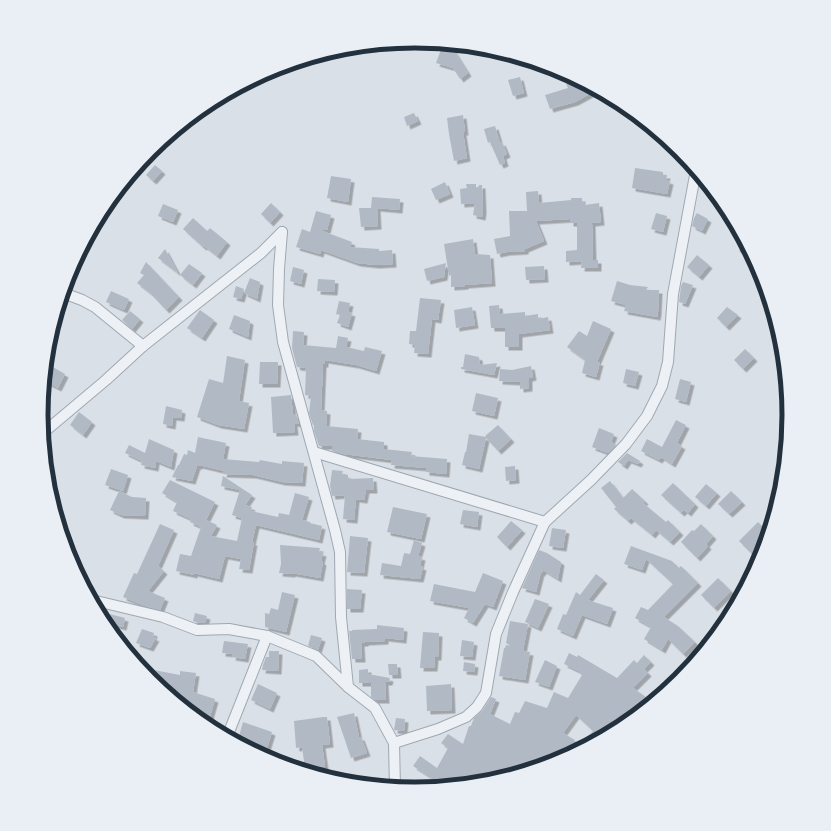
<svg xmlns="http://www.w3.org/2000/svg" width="831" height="831" font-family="Cabin,sans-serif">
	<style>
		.building { fill: #b1bac4; filter: url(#shadow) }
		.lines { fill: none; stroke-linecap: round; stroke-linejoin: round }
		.street-casing { stroke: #9fa8b1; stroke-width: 12 }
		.street { stroke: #edf1f5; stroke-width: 10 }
		.rim { fill: none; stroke: #23303e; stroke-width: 5 }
	</style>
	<defs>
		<filter id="shadow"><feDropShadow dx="3.5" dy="3.5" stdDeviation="0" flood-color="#0004"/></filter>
	</defs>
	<rect width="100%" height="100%" fill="#dae0e7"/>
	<g class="building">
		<path d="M443 44 451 46 468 73 460 79 453 68 436 63Z"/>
		<path d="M520 77 524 93 513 96 508 80Z"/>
		<path d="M576 79 597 90 575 102 550 109 545 95 568 88 566 84Z"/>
		<path d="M414 113 418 121 407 126 404 117Z"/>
		<path d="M463 115 465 132H463L467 158 454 161 449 134 447 118Z"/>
		<path d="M495 126 500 143 502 142 507 154 503 156 505 163 500 165 490 142 488 143 484 129Z"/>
		<path d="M155 165 162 171 153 181 146 175Z"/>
		<path d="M635 168 663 172V175H667L666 180 670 181 667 194 632 188Z"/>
		<path d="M331 176 351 179 348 202 327 198Z"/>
		<path d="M445 182 450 194 436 200 431 189Z"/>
		<path d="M466 184H476V188H478L479 185H482L483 210 482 217 473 215 475 203 461 204 460 189 467 188Z"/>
		<path d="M538 191 539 203 571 200V198H582V202H585V205L599 203 601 222 592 223 593 260H598V268H581L582 261 566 262V251L577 250V223H570V219L536 221 544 241 525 249V251L507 252 497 254 494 239 510 236 509 211H527L526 192Z"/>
		<path d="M372 197 400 199 399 210 377 208 378 226 361 227 359 208H371Z"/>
		<path d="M271 203 280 212 270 223 261 214Z"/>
		<path d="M163 204 178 210 173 222 158 216Z"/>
		<path d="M316 211 331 215 327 230H320L352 242 350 247 379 249V251L392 250 393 264 376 265 357 263 321 250 320 254 296 247 302 229 310 232Z"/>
		<path d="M656 213 667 216 663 232 651 229Z"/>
		<path d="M697 213 708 219 702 231 692 226 694 218Z"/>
		<path d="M193 218 207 231 210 228 227 242 217 256 204 246 203 247 183 229Z"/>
		<path d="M473 239 475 254 490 255 492 283 465 285V286L451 287V275L449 276 444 244Z"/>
		<path d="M746 243 759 268V269L739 251Z"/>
		<path d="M165 249 178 273 158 258Z"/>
		<path d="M697 255 709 265 699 277 687 267Z"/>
		<path d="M146 262 179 297 166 310 150 293 137 283 144 275 140 273Z"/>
		<path d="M446 263 444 277 427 281 424 269Z"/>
		<path d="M189 264 202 273 193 285 180 275Z"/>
		<path d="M544 266 545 279 526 280 525 267Z"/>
		<path d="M293 267 304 270 301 284 290 281Z"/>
		<path d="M250 278 260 282 257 299 244 293Z"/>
		<path d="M318 279 335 280 334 292 317 291Z"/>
		<path d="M617 281 630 285 648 287 646 290H659L658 312 657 317 624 311 626 305 611 301Z"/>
		<path d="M683 282 693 285 685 304 679 302 681 286Z"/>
		<path d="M236 286 244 289 241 299 233 297Z"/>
		<path d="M111 291 129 299 124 310 106 302Z"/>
		<path d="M420 298 441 300 438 320 432 319 428 354 414 353 415 345 409 344 410 331H416Z"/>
		<path d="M339 301 350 303 348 312 352 313 348 327 337 323 340 315 336 314Z"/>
		<path d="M499 305 500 314 525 312V316L538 314V319L548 317 550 330 519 334V347H505V328H491L489 306Z"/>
		<path d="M472 307 475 325 456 328 454 310Z"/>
		<path d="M727 307 738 315 726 327 717 318Z"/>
		<path d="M200 310 214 320 202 338 187 328Z"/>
		<path d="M130 311 140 319 132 329 122 320Z"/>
		<path d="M234 315 250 321 248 337 229 329Z"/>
		<path d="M593 321 611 329 597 362H600L596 377 582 373 585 360 567 347 579 331 587 336Z"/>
		<path d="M293 331 304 332 303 345 336 348 338 336 348 338 346 347 364 351 365 347 382 351 376 371 356 365 325 360V364H323L321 410 327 411 326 426 358 429 357 439 384 442V449L412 452 411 456 447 459 446 474 426 472V468L391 465 392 460 343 454 332 451V446H319L314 431V425H313L309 413 311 396 305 395 306 368 297 367 292 348Z"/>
		<path d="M745 349 754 358 743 369 734 360Z"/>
		<path d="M465 354 479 357 480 365 497 363 494 375 461 369V367H463Z"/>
		<path d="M227 356 245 360 239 401 249 403 244 429 218 425 197 417 209 379 223 383Z"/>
		<path d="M260 362H278L277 384H259Z"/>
		<path d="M51 366 65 374 58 388 44 381 45 376Z"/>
		<path d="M531 366 533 377 529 378V388L520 389V382L499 381 500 369 512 370Z"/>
		<path d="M626 369 639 372 635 386 623 383Z"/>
		<path d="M680 379 691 382 686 402 675 399Z"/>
		<path d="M476 393 498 398 494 416 472 411Z"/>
		<path d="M291 395 293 414H296L299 424 294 423 295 432 273 433 271 397Z"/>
		<path d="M166 406 182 410 181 418 173 417 172 426 163 424Z"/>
		<path d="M79 412 92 422 83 435 70 425Z"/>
		<path d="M676 420 686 425 677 443 682 446 672 464 661 457 659 460 641 451 647 439 662 447Z"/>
		<path d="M498 425 511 439 498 451 486 438 479 469 462 465 465 452H466L469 434 486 437 485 436Z"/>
		<path d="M599 428 614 434 611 442 616 445 608 453 592 447Z"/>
		<path d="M198 437 226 443 223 459 259 462 260 460 282 464V461L304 463 302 483 282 482 253 475 223 474 224 471 199 465V466H197L192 481 172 477 178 465H179L184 454 187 455 188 450 195 453Z"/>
		<path d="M149 439 174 450 171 467 156 461 155 468 141 465 142 461 125 453 129 445 145 453Z"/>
		<path d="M627 453 640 461 638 464 628 460 624 466 618 462Z"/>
		<path d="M515 466 516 480 506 481 505 467Z"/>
		<path d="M111 469 128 475 123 491 105 485Z"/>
		<path d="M332 470 343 471 342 474 348 475V479L373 478 374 490H366L364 500 356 499 354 520 343 519 345 495 332 496 330 486Z"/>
		<path d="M223 476 252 495 245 505 252 507 251 511 278 517 279 513 289 515 295 493 309 497 302 520 310 522V523L322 526 319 540 256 525 252 542H254L249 570 239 569 241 559 225 556 219 579 194 573V575L176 571 180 554 191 556 201 527 190 522 191 519 173 511 177 502 162 493 170 480 215 502 206 520 217 525 211 536 237 541 242 518 232 515 240 490 221 486Z"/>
		<path d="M610 481 623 498 632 489 645 501 643 503 666 522 668 520 680 532 670 542 656 530 652 535 631 518 628 521 614 509 616 507 601 488Z"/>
		<path d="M673 483 695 504 688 513 684 510 681 513 661 495Z"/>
		<path d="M706 484 717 493 706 506 695 497Z"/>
		<path d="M119 491 132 497 146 498 145 516 121 515 110 510Z"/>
		<path d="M731 491 742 502 729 514 718 504Z"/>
		<path d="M393 507 427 514 421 539 387 532Z"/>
		<path d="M463 510 479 512 477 527 460 524Z"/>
		<path d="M511 521 522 530 507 547 497 537Z"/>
		<path d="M758 522 769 533 767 541 753 555 739 541Z"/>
		<path d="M160 524 174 530 158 566 164 571 148 591 165 598 160 610 145 606 123 597 134 573 137 574Z"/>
		<path d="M701 524 713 536 706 544 708 546 697 558 681 542 692 530 694 531Z"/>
		<path d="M552 528 566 530 563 548 549 546Z"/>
		<path d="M350 536 368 538 364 573 347 572Z"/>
		<path d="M414 540 422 543 418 556 422 557 420 566 423 567 420 579 380 575 382 563 401 566 404 553 410 554Z"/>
		<path d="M280 545 320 548 319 552 323 553 321 561 323 562 320 578 292 573V574L279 573 281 564Z"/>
		<path d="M631 546 672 561 679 568 681 566 698 583 664 617 678 626 695 642 683 654 668 639 662 650 644 639 651 627 635 618 641 607 648 610 673 584 646 559 642 570 624 564Z"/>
		<path d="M539 550 547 553 561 562 558 579 543 570 542 573 541 572 536 592 522 588Z"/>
		<path d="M483 573 503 581 493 607 485 604 473 623 464 618 469 608 430 601 434 584 475 592Z"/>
		<path d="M596 574 604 580 588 600 613 608 607 624 582 615 573 636 557 629 563 614 566 615 576 592 580 595Z"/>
		<path d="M718 578 731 591 714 608 701 595Z"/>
		<path d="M347 589 362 590 360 609H347Z"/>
		<path d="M282 592 295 595 286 632 265 627V613L269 614 271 608 278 610Z"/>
		<path d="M535 599 549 604 538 628 525 622Z"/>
		<path d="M98 611 125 618 123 627 103 622Z"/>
		<path d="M195 613 207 616 205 623H198L193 621Z"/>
		<path d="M510 621 528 624 523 651 530 652 525 680 499 676 504 648H505L506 645 511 646 506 643Z"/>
		<path d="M377 625 404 628 403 640 385 638V641L365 642V643H361L362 659H352L349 631H352V630L377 629Z"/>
		<path d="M142 629 154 633 153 637 156 638 150 648 136 643Z"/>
		<path d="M423 632 439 633 438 657H435L434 668H420Z"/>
		<path d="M311 635 322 638 318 650 308 646Z"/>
		<path d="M462 640 474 642 472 657 460 656Z"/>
		<path d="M224 641 248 644 245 659 232 657 233 654 222 653Z"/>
		<path d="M269 651H279L278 671 262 670 263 665 266 657H269Z"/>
		<path d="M569 653 577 657 578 655 617 678 634 660 637 663 644 655 651 662 644 669 648 673 633 688 646 697 639 706 643 711 628 723 622 716 599 740 595 742 588 736 593 731 576 715 563 733 575 740 572 745 579 751 559 762 495 781 478 775 475 784 428 789 432 778 413 766 420 756 437 768 448 748 441 743 448 734 463 744 469 726H471L474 718 482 711 491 697 496 699 490 714 510 724 515 712 519 713 525 701 547 708 554 692 568 698 582 675 580 674 581 672 564 664Z"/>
		<path d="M545 660 557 666 549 687 535 682Z"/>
		<path d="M464 662 475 664 474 672 463 671Z"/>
		<path d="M388 664H397L398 675H389Z"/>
		<path d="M368 669V674L390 678 389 682H385L386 700H375L371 697V683H359V670Z"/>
		<path d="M154 670 180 675V671L196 673 193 692 215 699 207 727 179 704 181 700 175 699 177 689 157 685 152 681Z"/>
		<path d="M664 682 671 688 649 706 646 702Z"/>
		<path d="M258 684 277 693 270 709 251 700Z"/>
		<path d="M451 684 452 710 427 711 426 686Z"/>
		<path d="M354 713 359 737H361L367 753 351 758 337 717Z"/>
		<path d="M323 717H327L330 744 322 745 325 766 305 769 302 747 296 748 294 721Z"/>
		<path d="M396 718 405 719 404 731 394 730Z"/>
		<path d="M243 722 272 732 264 757 237 743Z"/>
	</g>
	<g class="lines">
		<defs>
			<g id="street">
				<path d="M282 232 279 269 278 305 283 342 335 530 340 552 341 617 348 687"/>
				<path d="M63 293 82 300 95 307 143 346"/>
				<path d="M43 433 106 380 143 346 261 253 282 232"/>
				<path d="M314 452 545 522"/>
				<path d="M92 600 163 617 197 630 229 629 267 636 316 656 348 687 375 708 394 743 395 788"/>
				<path d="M227 737 267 636"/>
				<path d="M394 743 438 729 466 717 477 707 486 693 496 634 513 592 545 522 591 480 626 444 647 416 662 386 668 362 673 294 696 170"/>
			</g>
		</defs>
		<use href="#street" class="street-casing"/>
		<use href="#street" class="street"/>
	</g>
	<path d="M0 0H831V831H0ZM48 415a367 367 0 1 1 734 0a367 367 0 1 1-734 0Z" fill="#eaeff5" fill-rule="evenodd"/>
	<path class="rim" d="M48 415a367 367 0 1 1 734 0a367 367 0 1 1-734 0Z"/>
</svg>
